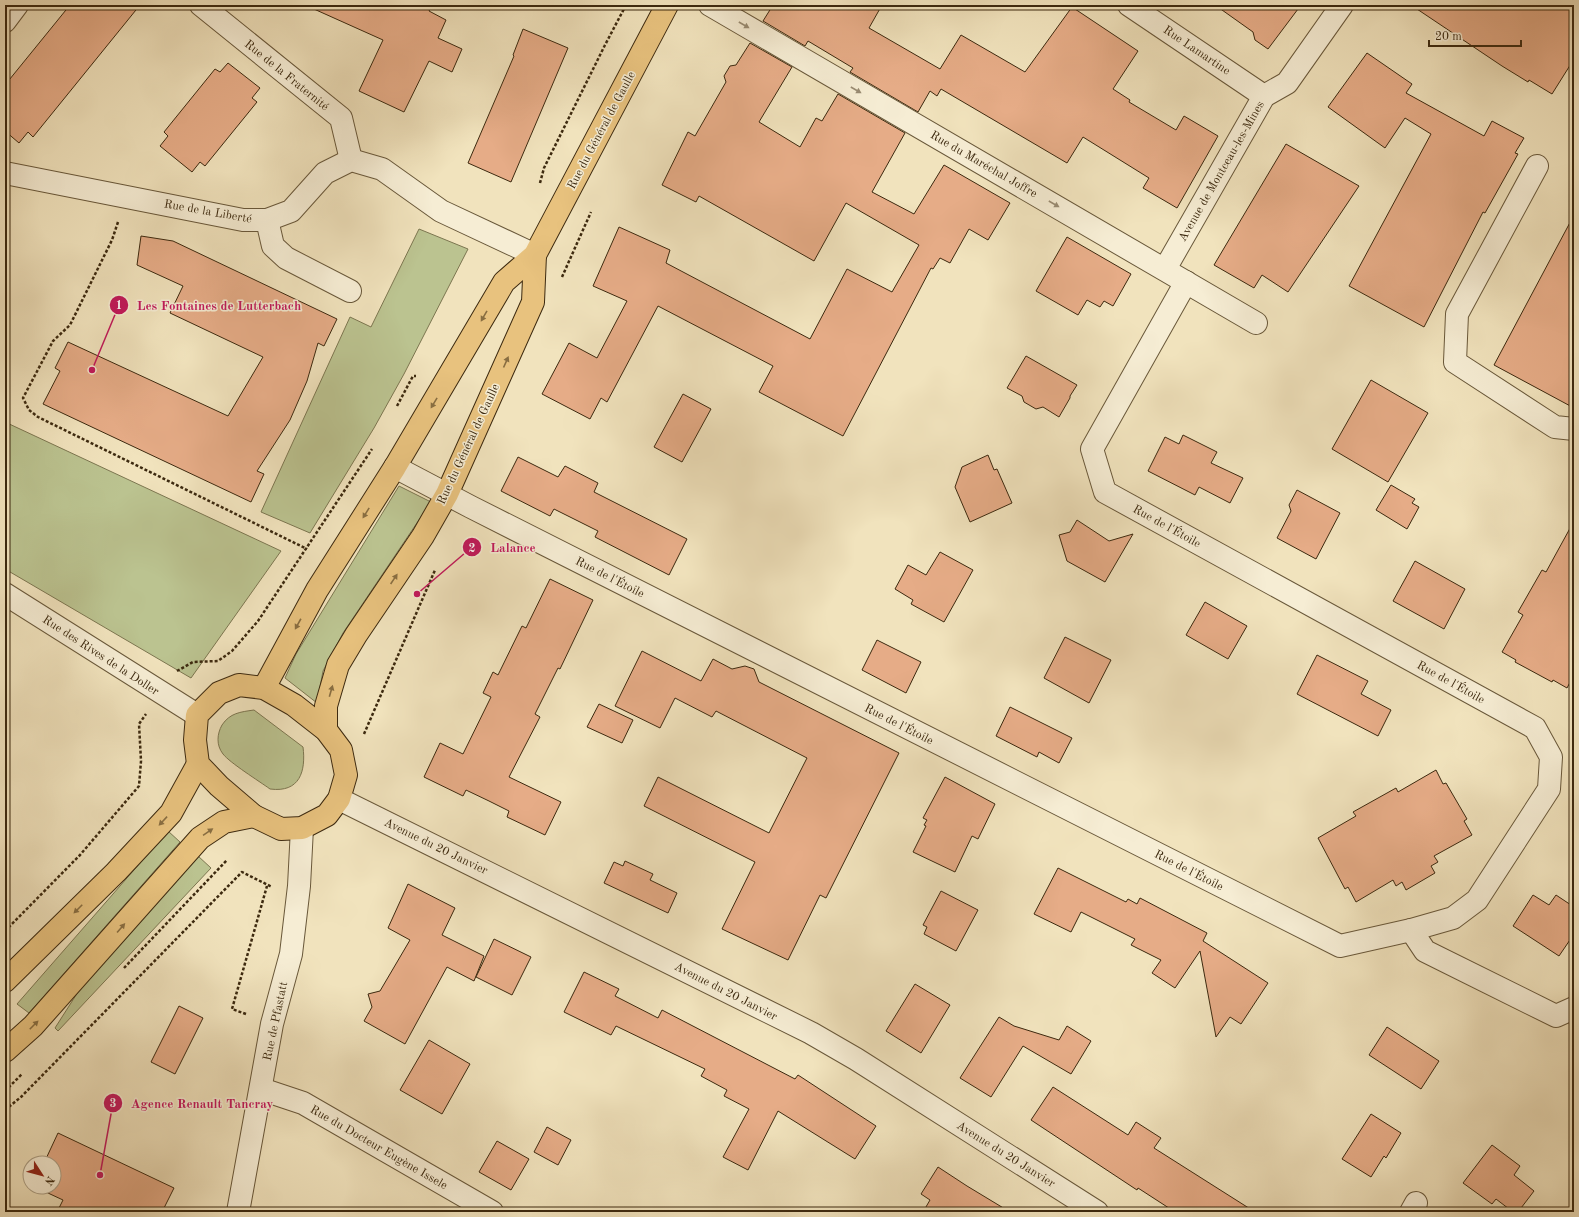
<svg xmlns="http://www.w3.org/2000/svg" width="1579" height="1217" font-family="'Old Standard TT',serif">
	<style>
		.green { fill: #bbc390; stroke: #7c7650 }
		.building { fill: #e6ac87; stroke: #3c290f }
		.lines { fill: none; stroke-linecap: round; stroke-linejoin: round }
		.minor-casing { stroke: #69583a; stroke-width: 24 }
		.major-casing { stroke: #3c290f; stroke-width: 24 }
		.path { stroke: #3c290f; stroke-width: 2.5; stroke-dasharray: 3 2; stroke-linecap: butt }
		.minor { stroke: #f6edd4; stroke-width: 22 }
		.major { stroke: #e8c27e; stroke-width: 22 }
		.oneway { fill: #998b72 }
		.oneway2 { fill: #896e41 }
		.labels { text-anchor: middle; stroke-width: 3; stroke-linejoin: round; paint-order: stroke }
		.street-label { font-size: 12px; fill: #3c290f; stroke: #f6edd4 }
		.leader { fill: none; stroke: #c2185b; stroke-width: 1.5 }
		.callout-dot { fill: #c2185b; stroke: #f6edd4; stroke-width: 1.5 }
		.mark-label { font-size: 12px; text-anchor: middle; font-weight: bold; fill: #fff }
		.callout-label { font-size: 13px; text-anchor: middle; font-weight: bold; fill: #c2185b; stroke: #f6edd4; stroke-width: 3; stroke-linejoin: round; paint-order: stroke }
	</style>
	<rect width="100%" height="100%" fill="#f1e3bd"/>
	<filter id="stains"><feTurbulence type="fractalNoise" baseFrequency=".005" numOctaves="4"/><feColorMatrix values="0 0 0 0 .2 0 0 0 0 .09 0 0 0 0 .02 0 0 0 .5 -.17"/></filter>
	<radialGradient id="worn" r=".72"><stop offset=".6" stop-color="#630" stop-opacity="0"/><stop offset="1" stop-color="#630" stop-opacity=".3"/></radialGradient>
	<g class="green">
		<path d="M419 229 468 249 404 374 374 428 310 533 261 512 350 317 371 327Z"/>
		<path d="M5 422 281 551 191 678 5 569Z"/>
		<path d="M399 486 431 502 343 633 323 671 317 703 285 678 296 654Z"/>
		<path d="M254 710 303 747C306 771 300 793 270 789 259 781 230 763 223 754 216 745 217 734 222 725 230 713 240 712 254 710Z"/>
		<path d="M168 831 180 842 29 1013 17 1004Z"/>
		<path d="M198 856 211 868 58 1031 55 1028 85 981Z"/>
	</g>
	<g class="building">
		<path d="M70 5H140L33 137 28 132 19 143 5 131V85Z"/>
		<path d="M305 5H432L429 11 446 20 438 38 462 49 452 72 429 61 404 112 359 91 383 40Z"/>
		<path d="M773 5H882L869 28 940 69 961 35 1025 72 1072 7 1138 51 1113 89 1130 100 1129 102 1176 130 1184 116 1218 136 1177 208 1143 188 1149 178 1083 137 1067 163 941 89 937 96 930 91 918 112 850 72 853 68 808 41 805 46 763 21Z"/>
		<path d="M1215 5H1301L1268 49 1255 40 1253 32Z"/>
		<path d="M1411 5H1574V59L1552 94 1529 80 1528 82 1502 66Z"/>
		<path d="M523 29 568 48 511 182 468 163 514 56 513 55Z"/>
		<path d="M750 43 792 67 759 122 800 147 816 118 822 121 838 94 905 133 872 192 914 214 944 165 1010 203 988 240 969 229 950 263 940 258 933 269 931 268 843 436 759 392 773 366 658 306 607 402 601 398 590 419 542 394 569 343 597 358 627 301 593 286 619 227 670 250 666 263 810 339 847 269 892 292 919 245 846 203 814 261 699 196 696 202 662 185 688 132 695 136 726 82 724 76 730 66 736 65Z"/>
		<path d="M1367 53 1412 84 1406 93 1484 136 1492 121 1524 138 1515 153 1518 154 1485 213 1483 212 1424 327 1349 286 1431 134 1405 118 1385 148 1328 107Z"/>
		<path d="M228 63 260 88 252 98 257 102 205 166 200 162 192 172 160 146 168 136 164 132 215 69 220 72Z"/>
		<path d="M1286 144 1359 186 1288 292 1262 275 1254 288 1214 265Z"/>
		<path d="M1574 215V408L1494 365Z"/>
		<path d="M141 236 173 241 337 319 324 346 318 343 307 381 290 420 257 471 264 474 251 502 43 404 60 371 55 368 68 342 228 416 263 357 170 313 183 286 137 265Z"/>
		<path d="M1067 237 1131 274 1113 306 1104 301 1100 307 1087 300 1078 315 1036 291Z"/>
		<path d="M1026 356 1077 385 1070 396V398L1059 417 1043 407 1036 409 1024 402 1022 396 1007 388Z"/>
		<path d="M1371 380 1428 413 1388 482 1332 449Z"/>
		<path d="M683 394 711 409 682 462 654 447Z"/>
		<path d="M1183 435 1217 452 1211 463 1243 478 1230 503 1199 487 1195 495 1148 471 1165 437 1179 444Z"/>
		<path d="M988 455 994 470 997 469 1012 503 970 522 955 487 962 467Z"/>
		<path d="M518 457 558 477 565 466 598 483 594 492 687 539 669 575 595 537 598 531 554 509 550 516 501 491Z"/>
		<path d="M1391 485 1415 499 1412 503 1419 507 1407 529 1376 510Z"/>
		<path d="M1297 490 1340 513 1316 559 1277 538 1291 511 1289 505Z"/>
		<path d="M1077 520 1109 541 1133 534 1105 582 1067 561 1059 535 1070 532Z"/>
		<path d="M1574 521V675L1567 688 1553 680 1552 682 1515 662 1516 660 1502 652 1523 615 1518 612 1542 570 1546 572Z"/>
		<path d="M940 552 973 570 944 622 911 604 913 600 895 589 908 565 926 575Z"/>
		<path d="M1415 561 1465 589 1444 629 1393 601Z"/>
		<path d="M550 579 593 600 560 669 558 668 535 714 540 717 509 777 561 802 545 835 507 817 509 811 489 801 466 790 463 796 424 777 440 743 463 754 491 697 483 693 493 672 498 675 522 626 526 628Z"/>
		<path d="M1205 602 1247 626 1228 659 1186 635Z"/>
		<path d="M1065 637 1111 660 1089 703 1044 678Z"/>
		<path d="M877 640 921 662 906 693 862 670Z"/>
		<path d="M642 651 701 681 713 659 732 669 745 666 754 669 759 682 899 753 826 898 820 895 788 960 722 929 755 862 644 806 658 777 769 833 807 758 716 711 712 717 675 698 660 728 615 706Z"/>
		<path d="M1317 655 1368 681 1361 694 1391 710 1378 736 1297 694Z"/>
		<path d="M599 704 633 720 622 743 587 727Z"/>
		<path d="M1010 707 1072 738 1059 763 1039 752 1037 757 996 736Z"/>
		<path d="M1436 770 1443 784 1446 783 1467 819 1464 821 1472 835 1434 856 1438 862 1431 866 1435 873 1406 890 1402 882 1396 886 1393 880 1356 902 1348 887 1345 889 1318 838 1356 816 1353 812 1396 788 1398 792Z"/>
		<path d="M945 777 995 804 978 839 972 836 955 872 913 852 926 826 924 825 927 820 923 818Z"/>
		<path d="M625 861 653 874 650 880 677 893 668 913 604 883 614 862 623 866Z"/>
		<path d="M1058 868 1126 902 1128 899 1137 904 1140 898 1207 933 1203 941 1268 983 1241 1024 1230 1017 1216 1037 1200 951 1175 988 1152 973 1161 960 1131 945 1135 939 1081 912 1071 932 1034 914Z"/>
		<path d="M408 884 455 908 442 935 484 956 474 981 447 967 405 1044 364 1021 372 1007 368 994 380 991 410 940 388 928Z"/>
		<path d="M941 891 978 910 956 951 924 934 927 927 923 925Z"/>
		<path d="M1533 895 1549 905 1556 895 1574 907V934L1559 956 1513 926Z"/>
		<path d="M494 939 531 957 512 995 476 977Z"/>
		<path d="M584 972 619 989 615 996 658 1018 662 1010 795 1079 798 1075 876 1126 855 1159 778 1111 748 1170 723 1157 749 1109 724 1096 727 1090 701 1076 705 1069 616 1026 611 1035 564 1012Z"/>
		<path d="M915 984 950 1005 921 1053 886 1031Z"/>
		<path d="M179 1006 203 1018 175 1074 151 1062Z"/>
		<path d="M999 1017 1014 1026 1059 1040 1067 1026 1091 1041 1071 1074 1023 1046 991 1097 960 1078Z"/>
		<path d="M1387 1027 1439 1061 1421 1089 1369 1055Z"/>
		<path d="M429 1040 470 1064 442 1114 400 1090Z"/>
		<path d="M1053 1087 1128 1135 1136 1122 1161 1138 1154 1148 1255 1212H1175L1138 1188 1137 1190 1031 1120Z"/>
		<path d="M1371 1114 1401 1133 1386 1158 1384 1156 1371 1177 1342 1159Z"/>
		<path d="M547 1127 571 1140 558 1165 534 1152Z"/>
		<path d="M58 1133 174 1188 162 1212H57L63 1200 35 1187H54V1163H44Z"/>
		<path d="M497 1141 529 1159 511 1190 479 1172Z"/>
		<path d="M1492 1145 1520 1166 1514 1175 1534 1191 1518 1212H1513L1496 1199 1492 1204 1463 1183Z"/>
		<path d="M938 1167 967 1186 1010 1212H923L930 1200 921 1194Z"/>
	</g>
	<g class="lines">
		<defs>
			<g id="minor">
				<path d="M201 5 341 118 351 160"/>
				<path d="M710 5 1256 323"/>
				<path d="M1129 5 1264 96"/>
				<path d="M5 21 17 5"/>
				<path d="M1537 166 1457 314 1455 362 1555 427 1574 429"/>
				<path d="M5 173 243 220H267L291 211 325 173 351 160 382 169 441 211 535 255"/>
				<path d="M267 220 273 246 286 258 350 291"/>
				<path d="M1165 269 1264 96 1287 83 1342 5"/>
				<path d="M395 467 471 507 1340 946 1411 930 1453 918 1477 900 1549 789 1551 757 1535 728 1105 492 1092 449 1186 282"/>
				<path d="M5 594 197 715"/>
				<path d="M339 799 811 1033 856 1059 1097 1212"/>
				<path d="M1411 930 1425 951 1556 1016 1574 1008"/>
				<path d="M261 1089 303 1103 492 1212"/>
				<path d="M238 1212 272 1024 291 954 299 886 302 828"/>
				<path d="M1411 1212 1416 1203"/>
			</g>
			<g id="major">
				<path d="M239 685 264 688 294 705 326 730 341 750 346 775 339 799 327 815 302 828 281 829 254 816 219 786 198 764 195 740 197 715 219 693Z"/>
				<path d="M264 688 317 590 395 467 504 282 535 255 667 5"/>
				<path d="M326 730V706L338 665 356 635 423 536 447 494 533 302 535 255"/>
				<path d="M5 981 116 872 171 813 198 764"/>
				<path d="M5 1051 33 1026 200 838 224 822 254 816"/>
			</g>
		</defs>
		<use href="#minor" class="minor-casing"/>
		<use href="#major" class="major-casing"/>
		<g class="path">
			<path d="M540 183 544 168 605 45 626 5"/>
			<path d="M118 222 112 240 70 325 53 341 23 398 29 410 38 417 307 549"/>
			<path d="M562 277 591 212"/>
			<path d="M397 406 413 376H416"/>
			<path d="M177 671 193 662 218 661 232 651 258 621 372 449"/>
			<path d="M364 734 435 570"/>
			<path d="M5 931 80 855 139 786 141 761 139 724 146 714"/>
			<path d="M124 968 227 860"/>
			<path d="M246 1014 232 1009 267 886"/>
			<path d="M5 1091 22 1074"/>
			<path d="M5 1110 21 1097 242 872 272 887"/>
		</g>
		<use href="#minor" class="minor"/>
		<use href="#major" class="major"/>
	</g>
	<defs><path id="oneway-solid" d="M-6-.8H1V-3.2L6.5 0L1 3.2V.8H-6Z"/></defs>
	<g class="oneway">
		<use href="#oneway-solid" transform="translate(744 25) rotate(30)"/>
		<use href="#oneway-solid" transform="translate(856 90) rotate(30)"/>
		<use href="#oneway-solid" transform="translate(1054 204) rotate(30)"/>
	</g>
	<g class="oneway2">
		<use href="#oneway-solid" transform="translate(484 316) rotate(120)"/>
		<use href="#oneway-solid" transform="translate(506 362) rotate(-66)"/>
		<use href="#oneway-solid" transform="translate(434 403) rotate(121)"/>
		<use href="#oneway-solid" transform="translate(366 513) rotate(122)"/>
		<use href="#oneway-solid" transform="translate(394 579) rotate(-56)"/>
		<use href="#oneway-solid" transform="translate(298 624) rotate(119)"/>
		<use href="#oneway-solid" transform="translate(331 691) rotate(-74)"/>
		<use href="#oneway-solid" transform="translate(163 821) rotate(133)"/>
		<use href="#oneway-solid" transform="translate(208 832) rotate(-34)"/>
		<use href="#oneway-solid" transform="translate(78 909) rotate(135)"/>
		<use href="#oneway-solid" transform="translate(121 928) rotate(-49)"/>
		<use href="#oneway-solid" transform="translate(34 1025) rotate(-45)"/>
	</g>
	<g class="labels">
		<g class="street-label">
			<text transform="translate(1197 50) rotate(34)" y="4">Rue Lamartine</text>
			<text transform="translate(287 75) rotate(39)" y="4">Rue de la Fraternité</text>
			<text transform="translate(601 130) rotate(-62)" y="4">Rue du Général de Gaulle</text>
			<text transform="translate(984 164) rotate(30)" y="4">Rue du Maréchal Joffre</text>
			<text transform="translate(1221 171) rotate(-60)" y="4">Avenue de Montceau-les-Mines</text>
			<text transform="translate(208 211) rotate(10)" y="4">Rue de la Liberté</text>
			<text transform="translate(468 444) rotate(-65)" y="4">Rue du Général de Gaulle</text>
			<text transform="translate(1167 526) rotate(29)" y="4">Rue de l'Étoile</text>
			<text transform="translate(610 577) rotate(27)" y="4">Rue de l'Étoile</text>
			<text transform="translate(101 655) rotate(33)" y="4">Rue des Rives de la Doller</text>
			<text transform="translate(1451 682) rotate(29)" y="4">Rue de l'Étoile</text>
			<text transform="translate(899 724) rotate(27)" y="4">Rue de l'Étoile</text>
			<text transform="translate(436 846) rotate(26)" y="4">Avenue du 20 Janvier</text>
			<text transform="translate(1189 870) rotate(27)" y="4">Rue de l'Étoile</text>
			<text transform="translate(726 991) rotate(27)" y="4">Avenue du 20 Janvier</text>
			<text transform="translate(275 1021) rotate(-78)" y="4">Rue de Pfastatt</text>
			<text transform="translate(379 1147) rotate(30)" y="4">Rue du Docteur Eugène Issele</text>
			<text transform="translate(1006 1154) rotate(32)" y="4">Avenue du 20 Janvier</text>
		</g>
	</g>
	<path class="leader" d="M92 370L119 305M417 594L472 547M100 1175L113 1103"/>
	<g class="callout-dot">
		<circle cx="92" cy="370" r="4"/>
		<circle cx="417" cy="594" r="4"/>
		<circle cx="100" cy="1175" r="4"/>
		<circle cx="119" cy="305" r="10"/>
		<circle cx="472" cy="547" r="10"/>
		<circle cx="113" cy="1103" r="10"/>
	</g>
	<g class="mark-label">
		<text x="119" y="309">1</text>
		<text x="472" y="552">2</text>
		<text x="113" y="1107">3</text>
	</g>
	<g class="callout-label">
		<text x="219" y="310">Les Fontaines de Lutterbach</text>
		<text x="513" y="552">Lalance</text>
		<text x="202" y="1108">Agence Renault Tancray</text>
	</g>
	<rect width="1579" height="1217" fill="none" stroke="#f1e3bd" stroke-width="20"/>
	<rect x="6" y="6" width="1567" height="1205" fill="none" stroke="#3c290f" stroke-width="2"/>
	<rect x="10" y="10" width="1559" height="1197" fill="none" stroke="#3c290f"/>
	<g transform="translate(42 1175) rotate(126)"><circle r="19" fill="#f6edd4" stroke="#ac9f85"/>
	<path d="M0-3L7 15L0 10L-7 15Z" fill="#8f2418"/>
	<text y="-6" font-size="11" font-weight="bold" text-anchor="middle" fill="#3c290f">N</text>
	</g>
	<path d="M1429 40v6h92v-6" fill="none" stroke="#3c290f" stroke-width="2"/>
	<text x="1435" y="40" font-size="12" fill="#3c290f" stroke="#f6edd4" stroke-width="3" paint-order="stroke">20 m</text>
	<rect width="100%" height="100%" filter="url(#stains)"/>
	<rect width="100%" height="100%" fill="url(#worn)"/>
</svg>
